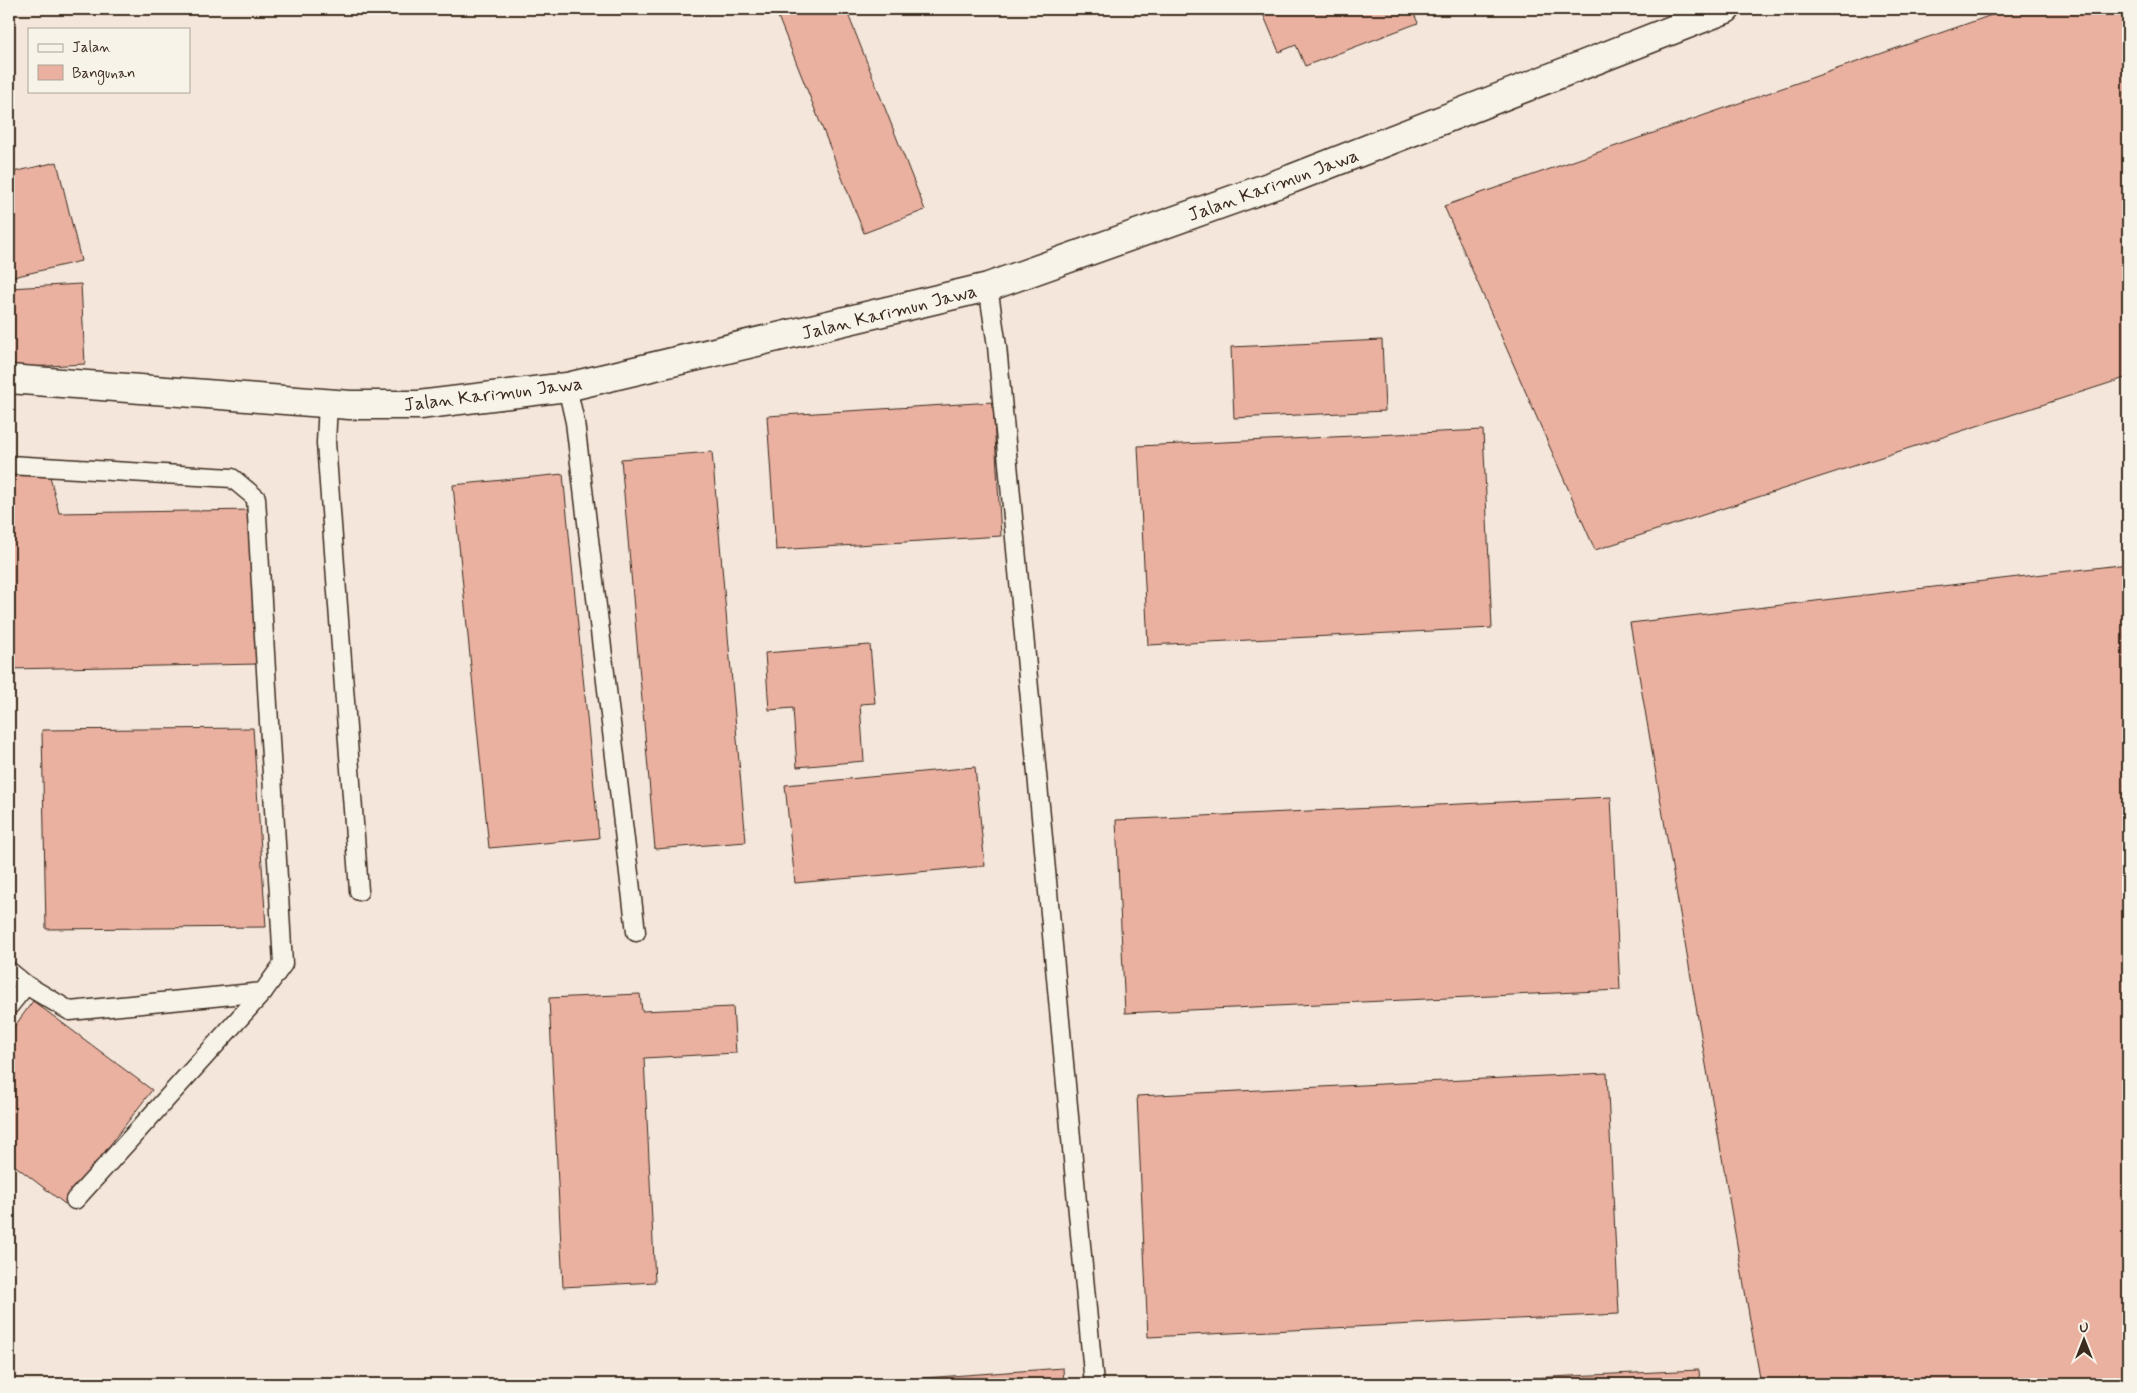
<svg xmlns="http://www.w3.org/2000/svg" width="2137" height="1393" font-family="Mynerve,sans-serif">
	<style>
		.building { fill: #eab1a1; stroke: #3b2a1e }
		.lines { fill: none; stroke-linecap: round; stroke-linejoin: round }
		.lane-casing { stroke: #3b2a1e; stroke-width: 21 }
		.secondary-casing { stroke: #3b2a1e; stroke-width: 31 }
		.lane { stroke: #f7f3e8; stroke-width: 18 }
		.secondary { stroke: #f7f3e8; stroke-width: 28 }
		.labels { text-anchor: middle; stroke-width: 4; stroke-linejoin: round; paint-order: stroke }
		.street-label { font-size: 19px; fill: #3b2a1e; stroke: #f7f3e8 }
	</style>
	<rect width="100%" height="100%" fill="#f4e6da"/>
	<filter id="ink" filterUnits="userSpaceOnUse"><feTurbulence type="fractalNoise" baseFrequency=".02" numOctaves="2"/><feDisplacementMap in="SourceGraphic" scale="10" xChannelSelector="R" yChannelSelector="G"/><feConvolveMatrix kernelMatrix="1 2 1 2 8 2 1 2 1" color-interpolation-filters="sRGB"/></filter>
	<g filter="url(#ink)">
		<g class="building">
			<path d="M775 9H846L925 210 864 233Z"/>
			<path d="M1261 9H1412L1418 23 1305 66 1296 45 1279 52Z"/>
			<path d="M2009 9H2128V377L1595 550 1444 206Z"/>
			<path d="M57 162 81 261 9 278V173Z"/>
			<path d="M81 284 85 364 9 368V288Z"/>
			<path d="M1382 340 1385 411 1234 418 1231 347Z"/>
			<path d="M993 402 1001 536 776 550 767 416Z"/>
			<path d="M1483 430 1492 628 1148 645 1138 446Z"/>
			<path d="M712 452 746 842 655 849 621 459Z"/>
			<path d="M9 468 49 472 59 513 256 510 259 664 9 669Z"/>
			<path d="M563 474 599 838 489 848 453 485Z"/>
			<path d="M2128 564V1384H1761L1630 623Z"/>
			<path d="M870 645 875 703 860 704 864 761 797 767 793 708 769 710 765 653Z"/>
			<path d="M253 728 266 927 46 929 42 730Z"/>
			<path d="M975 767 985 866 795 883 785 785Z"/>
			<path d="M1611 797 1620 990 1125 1013 1116 820Z"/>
			<path d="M640 994 642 1011 733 1007 736 1053 644 1058 655 1282 563 1287 549 998Z"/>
			<path d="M33 1001 152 1090 65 1204 9 1161V1034Z"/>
			<path d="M1607 1073 1619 1314 1148 1337 1137 1096Z"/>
			<path d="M1063 1368 1064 1384H840Z"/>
			<path d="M1699 1370 1700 1384H1402Z"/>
		</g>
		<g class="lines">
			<defs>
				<g id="lane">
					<path d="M988 287 997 346 1094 1384"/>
					<path d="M567 387 575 422 636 932"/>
					<path d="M328 403 326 443 359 891"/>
					<path d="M9 465 232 478 256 498 283 964 263 992 70 1011 26 985 9 971"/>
					<path d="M9 1006 26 985"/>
					<path d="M75 1200 263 992"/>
				</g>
				<path id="secondary" d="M9 379 350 405H419L567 387 988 287 1291 179 1726 9"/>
			</defs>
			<use href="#lane" class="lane-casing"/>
			<use href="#secondary" class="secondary-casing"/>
			<use href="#lane" class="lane"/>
			<use href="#secondary" class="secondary"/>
		</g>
	</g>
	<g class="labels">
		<g class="street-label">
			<text transform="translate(1273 184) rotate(-20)" y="7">Jalan Karimun Jawa</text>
			<text transform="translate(889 311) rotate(-14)" y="7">Jalan Karimun Jawa</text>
			<text transform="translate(493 393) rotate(-7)" y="7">Jalan Karimun Jawa</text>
		</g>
	</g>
	<rect width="2137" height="1393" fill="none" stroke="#f7f3e8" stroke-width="30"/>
	<rect x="15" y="15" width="2107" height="1363" fill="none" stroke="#3b2a1e" stroke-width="2" filter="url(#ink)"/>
	<rect x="28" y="28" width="162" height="65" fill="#f7f3e8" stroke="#aca397"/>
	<rect x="38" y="44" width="25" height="8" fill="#f7f3e8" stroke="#aca397"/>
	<text x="72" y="52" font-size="15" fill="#3b2a1e">Jalan</text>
	<rect x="38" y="65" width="25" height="15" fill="#eab1a1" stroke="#aca397"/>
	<text x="72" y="78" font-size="15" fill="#3b2a1e">Bangunan</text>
	<g transform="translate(2084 1340)" stroke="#f7f3e8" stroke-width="4" paint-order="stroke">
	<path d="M0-4L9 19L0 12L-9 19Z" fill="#3b2a1e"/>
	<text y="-8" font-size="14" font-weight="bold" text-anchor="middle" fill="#3b2a1e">U</text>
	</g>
</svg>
